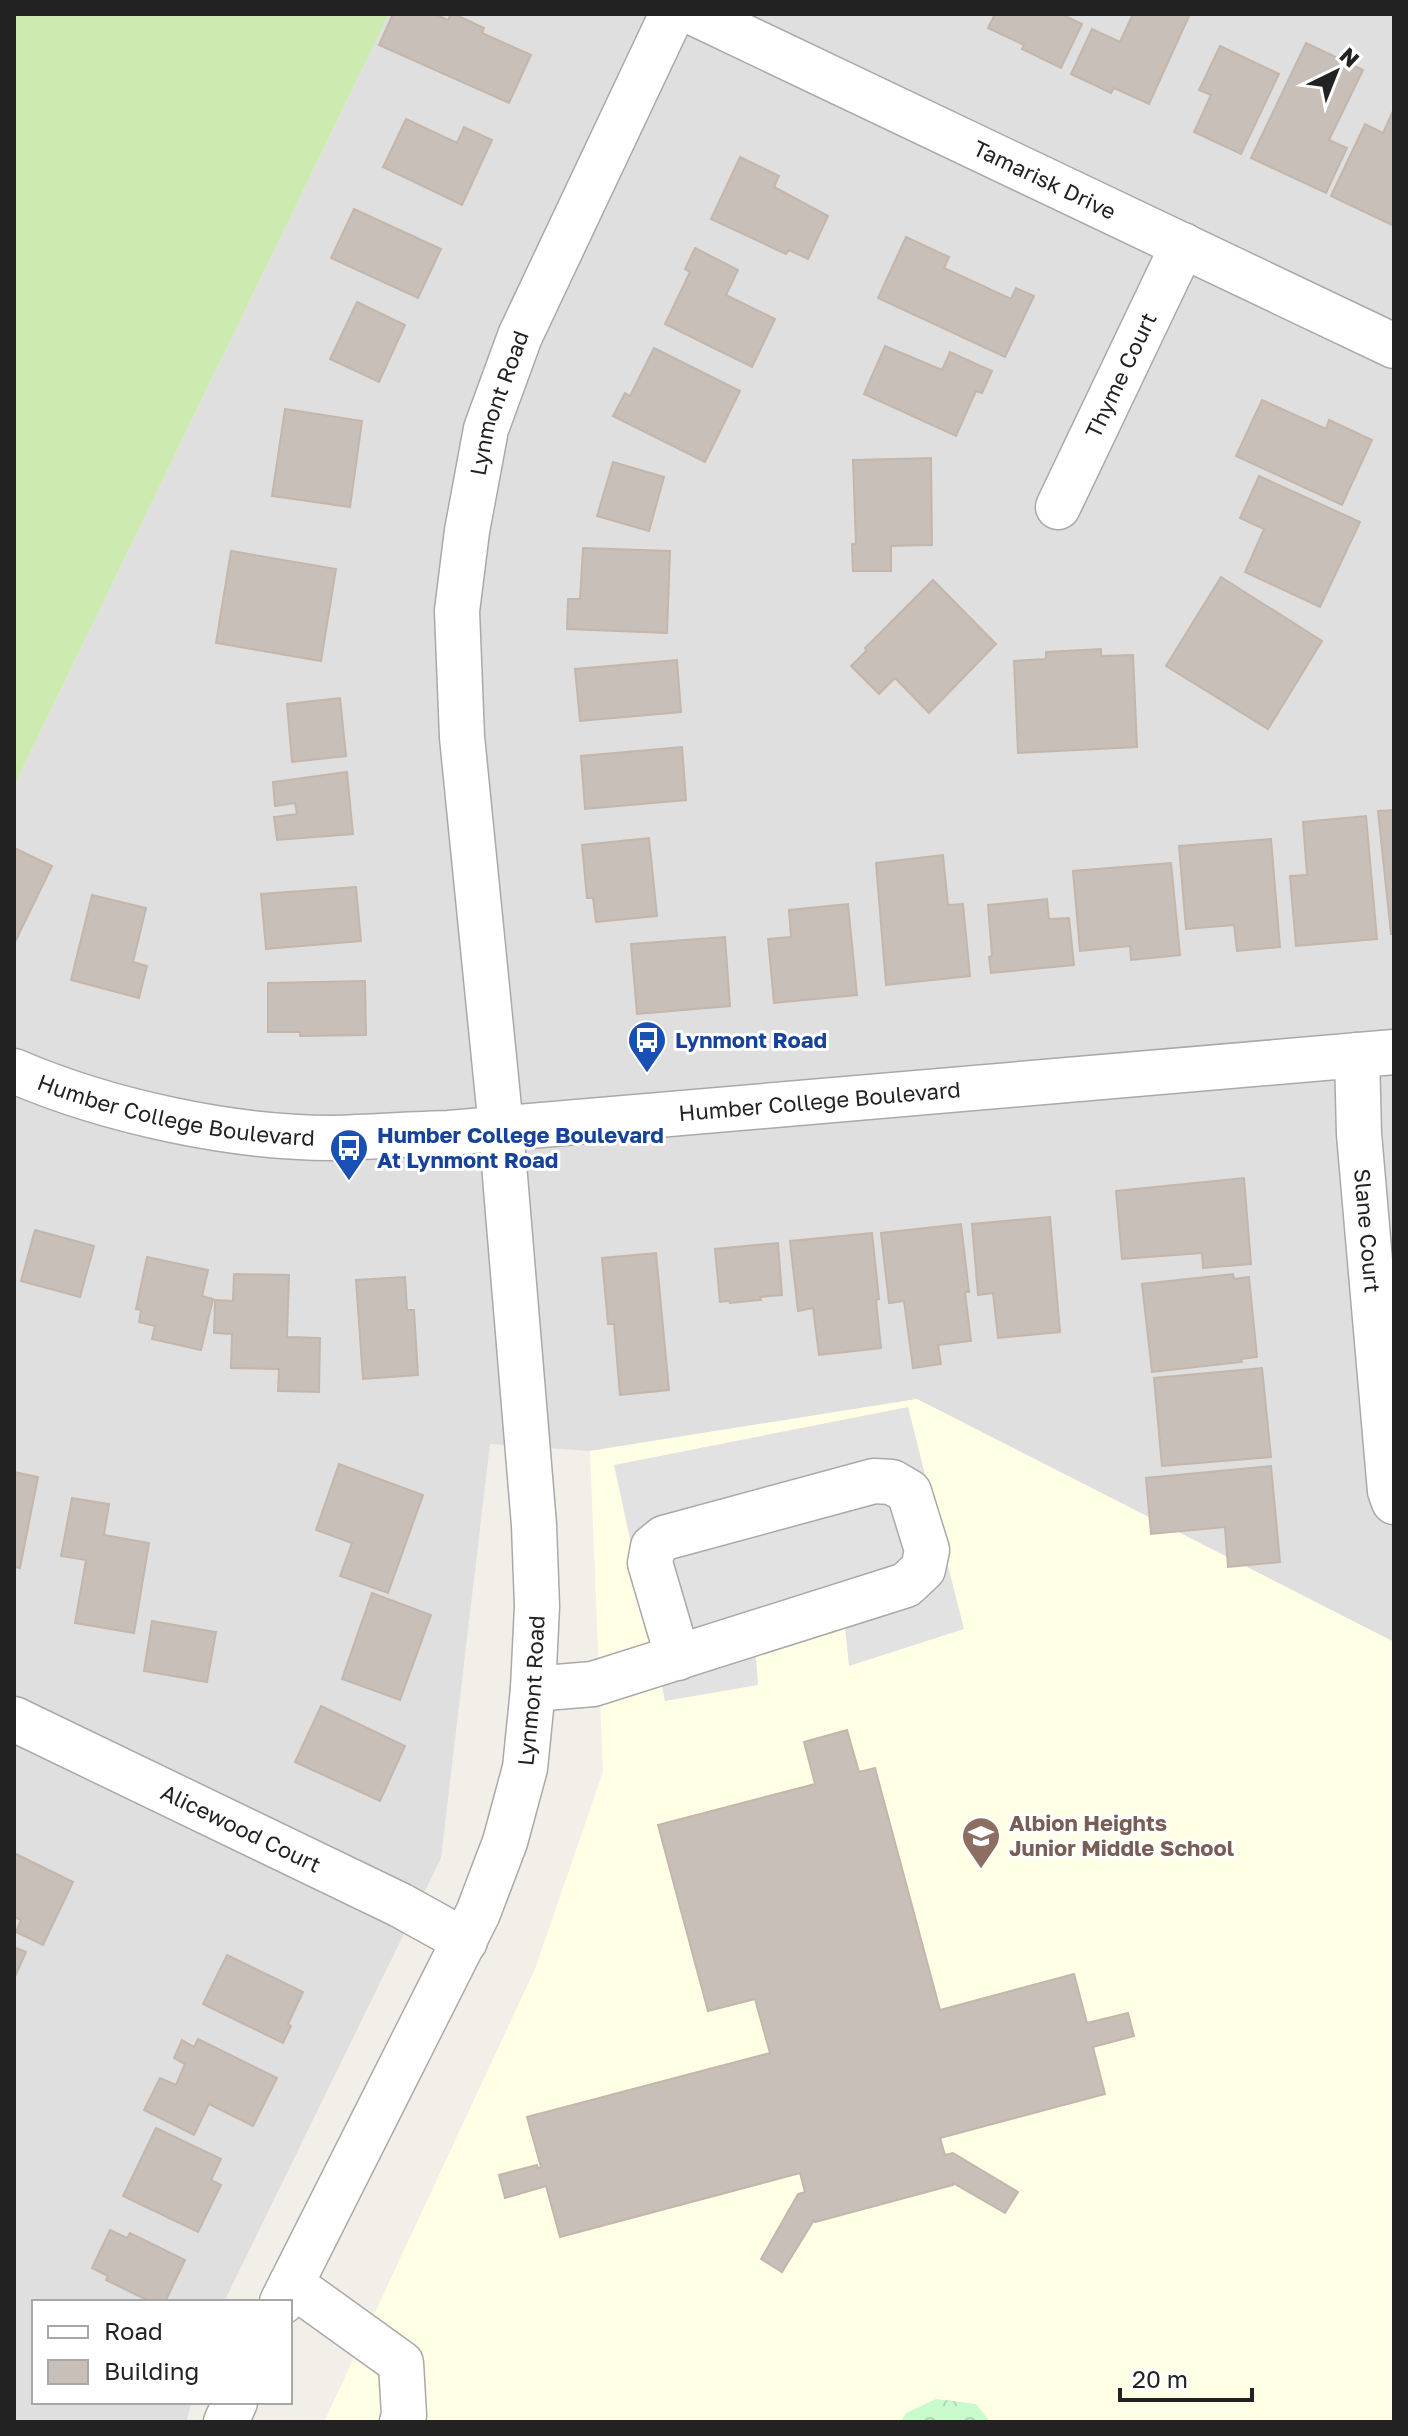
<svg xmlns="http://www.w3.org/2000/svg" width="1408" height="2436" font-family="'Golos Text',sans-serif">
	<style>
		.residential { fill: #e0dfdf }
		.education { fill: #ffffe5 }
		.grass { fill: #cdebb0 }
		.park { fill: url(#park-crowns) }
		.parking { fill: #e2e2e2 }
		.building { fill: #c7bfb8; stroke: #c4b6ab; stroke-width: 2 }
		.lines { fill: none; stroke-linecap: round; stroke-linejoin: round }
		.minor-casing { stroke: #a9a9a9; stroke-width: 47 }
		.minor { stroke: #fff; stroke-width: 44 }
		.labels { text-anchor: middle; stroke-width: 6; stroke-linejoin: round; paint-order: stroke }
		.street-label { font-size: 22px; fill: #222; stroke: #fff }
		.transit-label { font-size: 22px; font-weight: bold; fill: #164399; stroke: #fff; text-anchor: start }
		.education-label { font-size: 22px; font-weight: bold; fill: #785e54; stroke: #fff; text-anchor: start }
	</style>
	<defs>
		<pattern id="park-crowns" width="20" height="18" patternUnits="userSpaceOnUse" patternTransform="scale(2)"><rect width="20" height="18" fill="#c8facc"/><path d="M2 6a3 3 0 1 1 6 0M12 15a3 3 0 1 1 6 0" fill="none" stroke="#acd6af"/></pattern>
	</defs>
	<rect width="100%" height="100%" fill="#f2efe9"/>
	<path class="residential" d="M389 14H1394V1642L917 1399 590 1451 490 1444 441 1858 224 2302H34V2402H192L186 2422H14V786Z"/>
	<path class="education" d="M917 1399 1394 1642V2422H324L535 1969 603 1772 590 1451Z"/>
	<path class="grass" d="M14 14H389L14 786Z"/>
	<path class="park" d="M936 2399 976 2404 990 2422H901L906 2413Z"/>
	<path class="parking" d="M908 1407 964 1629 849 1666 844 1618 755 1643 758 1685 665 1701 614 1465Z"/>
	<g class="building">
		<path d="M393 14H435L448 20 451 14H454L484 28 482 33 531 55 509 103 379 45Z"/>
		<path d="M995 14H1061L1082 24 1061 68 1022 49 1024 45 988 28Z"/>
		<path d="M1133 14H1190L1149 104 1114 88 1111 93 1071 74 1092 29 1120 42Z"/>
		<path d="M1306 43 1363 70 1329 140 1347 148 1326 193 1251 158Z"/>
		<path d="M1220 46 1279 74 1241 154 1194 132 1211 95 1199 90Z"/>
		<path d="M1394 109V226L1331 196 1365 124 1383 133Z"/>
		<path d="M406 119 457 143 464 127 492 140 462 205 383 167Z"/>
		<path d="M740 157 779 176 774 187 828 216 808 259 789 250 786 254 711 219Z"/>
		<path d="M354 209 441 249 418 298 331 258Z"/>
		<path d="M906 237 949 257 944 268 1011 299 1016 288 1034 296 1005 357 878 298Z"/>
		<path d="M695 248 738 270 726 295 775 319 752 367 665 324 690 272 685 269Z"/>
		<path d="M357 302 405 325 379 382 330 359Z"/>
		<path d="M885 346 942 370 950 352 992 371 982 393 976 391 956 436 864 394Z"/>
		<path d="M654 348 740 391 705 462 613 416 625 393 630 396Z"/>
		<path d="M1262 400 1326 429 1329 420 1372 440 1342 505 1236 456Z"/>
		<path d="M285 409 362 421 350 507 272 496Z"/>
		<path d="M931 458 932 545 891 546V571H853L852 544H856L853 460Z"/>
		<path d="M613 462 664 477 649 531 597 516Z"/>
		<path d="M1259 476 1360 522 1320 607 1245 572 1264 529 1240 518Z"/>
		<path d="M583 548 670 551 667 633 567 629 568 599H580Z"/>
		<path d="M231 551 336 569 321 661 216 643Z"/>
		<path d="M1221 577 1322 641 1268 729 1166 666Z"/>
		<path d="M933 580 996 644 929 713 895 678 879 694 851 666 866 651 865 648Z"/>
		<path d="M1101 649V656L1133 655 1137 747 1018 753 1014 661 1046 659V652Z"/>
		<path d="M677 660 681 712 580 721 575 669Z"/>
		<path d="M340 698 346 756 292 762 287 704Z"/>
		<path d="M682 747 686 800 585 809 581 756Z"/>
		<path d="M347 772 353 834 277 840 274 817 297 814 295 803 275 806 273 782Z"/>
		<path d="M1394 810V934H1391L1378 811Z"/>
		<path d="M1366 816 1377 939 1296 946 1290 876 1307 875 1303 822Z"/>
		<path d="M649 838 657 916 596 922 593 898H587L582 845Z"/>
		<path d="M1271 839 1280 947 1237 951 1234 925 1186 929 1179 846Z"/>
		<path d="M14 848 52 866 14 944Z"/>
		<path d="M943 855 948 905 963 904 970 976 886 985 876 863Z"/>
		<path d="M1171 863 1180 955 1131 960 1130 946 1080 951 1073 871Z"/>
		<path d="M356 887 361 941 266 949 261 894Z"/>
		<path d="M92 895 146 908 133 962 147 966 139 998 71 980Z"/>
		<path d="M1047 899 1049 919 1069 918 1074 965 991 973 989 957 992 956 988 905Z"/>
		<path d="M848 904 857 995 774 1003 768 939 791 937 789 910Z"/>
		<path d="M725 937 730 1006 637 1014 631 944Z"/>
		<path d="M365 981 366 1035 300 1036V1032H268V983Z"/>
		<path d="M1244 1178 1251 1264 1203 1268 1202 1253 1122 1259 1116 1191Z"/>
		<path d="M1050 1217 1060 1332 998 1338 993 1293 978 1295 972 1224Z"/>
		<path d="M961 1224 969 1292H965L971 1341 938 1345 941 1364 913 1368 904 1301 889 1303 881 1233Z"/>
		<path d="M35 1230 94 1246 80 1297 21 1281Z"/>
		<path d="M872 1233 879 1299 876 1300 881 1348 819 1355 813 1308 798 1311 790 1241Z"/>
		<path d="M778 1243 782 1295 760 1297 761 1300 730 1303 729 1301 720 1302 715 1249Z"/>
		<path d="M656 1253 669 1390 620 1395 614 1324H608L602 1258Z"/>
		<path d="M147 1257 208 1270 202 1296 213 1299 201 1350 152 1339 155 1326 139 1322 141 1310 136 1309Z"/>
		<path d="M234 1274 289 1275 287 1337 320 1338 319 1392 278 1391 279 1369 231 1368 232 1334 214 1333 215 1300 233 1301Z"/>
		<path d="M1233 1274 1234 1279 1249 1277 1257 1357 1241 1359 1242 1362 1152 1372 1142 1284Z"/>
		<path d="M405 1277 407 1310H414L418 1375 363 1379 356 1280Z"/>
		<path d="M1262 1368 1271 1457 1162 1466 1154 1378Z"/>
		<path d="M339 1464 423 1495 388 1593 340 1576 352 1543 316 1530Z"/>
		<path d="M1271 1466 1280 1562 1228 1567 1225 1527 1151 1534 1146 1478Z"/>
		<path d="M14 1472 38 1477 20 1568 14 1567Z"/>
		<path d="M72 1498 109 1504 104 1535 149 1543 134 1633 75 1623 86 1560 61 1556Z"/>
		<path d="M372 1593 431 1615 400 1700 342 1679Z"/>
		<path d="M152 1621 216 1632 207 1682 144 1671Z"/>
		<path d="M321 1706 405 1746 380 1801 295 1762Z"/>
		<path d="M847 1730 859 1772 875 1768 940 2010 1074 1974 1087 2023 1128 2013 1134 2036 1093 2047 1105 2094 940 2138 945 2155 953 2153 1018 2192 1005 2213 953 2183V2185L815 2222 814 2220 782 2272 761 2259 798 2194 805 2192 800 2173 560 2237 546 2186 505 2198 499 2175 537 2165 538 2168 541 2167 527 2117 770 2053 755 1999 708 2011 658 1825 815 1784 804 1742Z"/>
		<path d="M14 1853 73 1882 43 1945 16 1932 21 1920 14 1917Z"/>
		<path d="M14 1947 26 1952 14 1979Z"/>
		<path d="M227 1955 303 1992 288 2024 291 2026 283 2043 203 2004Z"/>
		<path d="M198 2039 277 2078 253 2126 209 2104 194 2135 144 2110 160 2078 176 2085 185 2064 174 2058 182 2040 194 2047Z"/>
		<path d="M156 2128 221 2159 211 2180 221 2185 198 2232 123 2196Z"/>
		<path d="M110 2230 127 2238 130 2233 185 2260 165 2302H151L106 2280 108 2276 92 2268Z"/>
	</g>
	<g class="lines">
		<defs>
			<g id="minor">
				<path id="s1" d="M696 14 1394 346"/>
				<path id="s2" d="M1058 507 1183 245"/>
				<path id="s3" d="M1357 1055 1359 1134 1390 1491 1394 1502"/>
				<path id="s4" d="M14 1071C107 1111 231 1138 332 1138 371 1137 410 1134 449 1133L1394 1052"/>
				<path d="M533 1689 593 1684 906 1585 923 1569 927 1550 909 1492 892 1482 874 1481 664 1538 653 1547 650 1563 678 1658"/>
				<path id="s5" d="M14 1719 400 1905 465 1941"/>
				<path d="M291 2284 401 2363 404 2415 402 2422"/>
				<path id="s6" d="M282 2302 478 1913 505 1842 525 1768 533 1689 537 1606 534 1525 501 1128 462 737 457 611 467 531 486 429 520 336 672 14"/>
				<path d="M226 2422 235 2402"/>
			</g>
		</defs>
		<use href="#minor" class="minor-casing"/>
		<use href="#minor" class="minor"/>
	</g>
	<defs>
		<symbol id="bus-pin" viewBox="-11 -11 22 30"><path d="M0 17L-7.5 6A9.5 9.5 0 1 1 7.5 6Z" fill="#1a4fb4" stroke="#fff"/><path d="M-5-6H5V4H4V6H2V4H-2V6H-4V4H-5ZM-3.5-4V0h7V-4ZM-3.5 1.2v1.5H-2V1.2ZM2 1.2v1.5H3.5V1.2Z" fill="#fff"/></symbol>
		<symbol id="school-pin" viewBox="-11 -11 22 30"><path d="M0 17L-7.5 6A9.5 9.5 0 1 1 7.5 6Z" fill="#8d6e63" stroke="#fff"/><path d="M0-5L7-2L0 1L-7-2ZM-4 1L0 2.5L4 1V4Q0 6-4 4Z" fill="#fff"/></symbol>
	</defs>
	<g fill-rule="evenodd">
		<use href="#bus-pin" x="625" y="1018" width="44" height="60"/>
		<use href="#bus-pin" x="327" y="1126" width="44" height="60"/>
		<use href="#school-pin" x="959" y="1814" width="44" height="60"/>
	</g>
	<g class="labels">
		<g class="street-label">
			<text dy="8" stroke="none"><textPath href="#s1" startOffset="386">Tamarisk Drive</textPath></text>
			<text dy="8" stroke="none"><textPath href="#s2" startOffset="146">Thyme Court</textPath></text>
			<text dy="8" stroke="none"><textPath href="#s6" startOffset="1962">Lynmont Road</textPath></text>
			<text dy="8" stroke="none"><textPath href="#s4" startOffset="816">Humber College Boulevard</textPath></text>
			<text dy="8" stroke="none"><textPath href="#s4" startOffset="168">Humber College Boulevard</textPath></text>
			<text dy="8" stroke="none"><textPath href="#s3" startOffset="176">Slane Court</textPath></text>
			<text dy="8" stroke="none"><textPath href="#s6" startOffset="666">Lynmont Road</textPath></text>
			<text dy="8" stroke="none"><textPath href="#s5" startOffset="252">Alicewood Court</textPath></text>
		</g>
		<g class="transit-label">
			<text x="675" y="1048">Lynmont Road</text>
			<text x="377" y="1143">Humber College Boulevard<tspan x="377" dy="25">At Lynmont Road</tspan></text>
		</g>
		<g class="education-label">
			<text x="1009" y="1831">Albion Heights<tspan x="1009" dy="25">Junior Middle School</tspan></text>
		</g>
	</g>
	<rect width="1408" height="2436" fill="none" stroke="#222222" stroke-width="32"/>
	<rect x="32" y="2300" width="260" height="104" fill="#ffffff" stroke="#a7a7a7" stroke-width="2"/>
	<rect x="48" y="2326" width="40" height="12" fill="#ffffff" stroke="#a7a7a7" stroke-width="2"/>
	<text x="104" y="2340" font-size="24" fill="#222222">Road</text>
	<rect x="48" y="2360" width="40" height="24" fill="#c7bfb8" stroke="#a7a7a7" stroke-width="2"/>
	<text x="104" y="2380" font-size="24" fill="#222222">Building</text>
	<g transform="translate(1336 72) rotate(43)" stroke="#ffffff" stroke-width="6" paint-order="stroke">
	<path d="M0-6L14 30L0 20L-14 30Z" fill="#222222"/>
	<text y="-12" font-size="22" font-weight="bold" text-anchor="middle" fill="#222222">N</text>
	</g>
	<path d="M1120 2388v12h132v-12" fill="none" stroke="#222222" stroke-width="4"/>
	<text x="1132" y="2388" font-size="24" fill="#222222" stroke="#ffffff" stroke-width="6" paint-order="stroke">20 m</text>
</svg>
